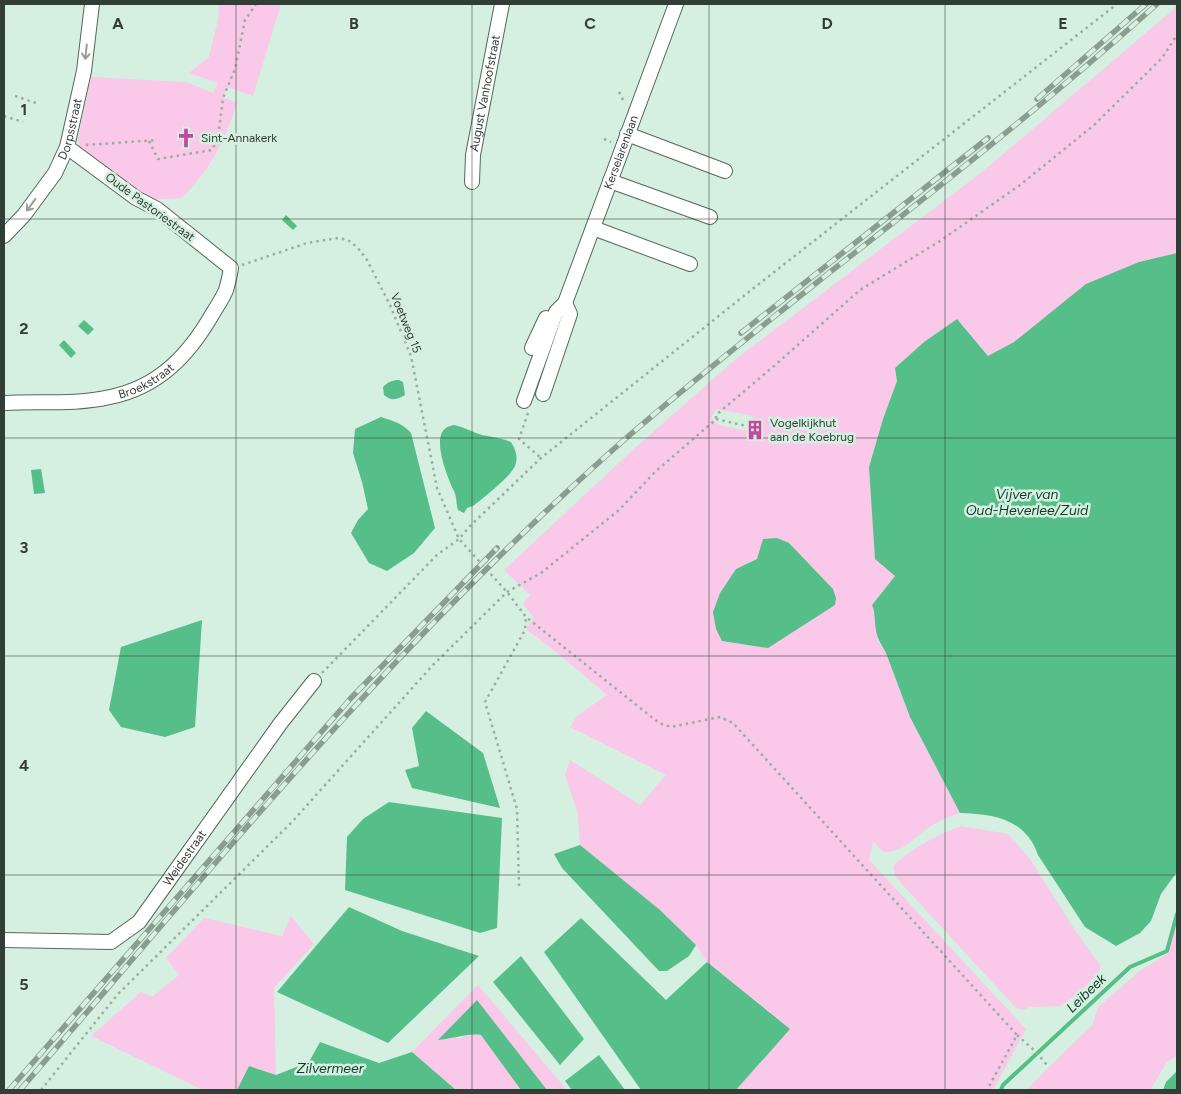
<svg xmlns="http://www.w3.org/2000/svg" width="1181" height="1094" font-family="Figtree,sans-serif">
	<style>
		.green { fill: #fac8e8; fill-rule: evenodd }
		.water { fill: #56be89 }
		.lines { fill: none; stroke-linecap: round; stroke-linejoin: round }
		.stream { stroke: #56be89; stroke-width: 4 }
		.minor-casing { stroke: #51695b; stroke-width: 16 }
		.path { stroke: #99aea1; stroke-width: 2.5; stroke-dasharray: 2.5 4; stroke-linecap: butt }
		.minor { stroke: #fff; stroke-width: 14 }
		.rail-casing { stroke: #899d91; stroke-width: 5.5 }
		.rail { stroke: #d5f0e0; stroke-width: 4; stroke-dasharray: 11; stroke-linecap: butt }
		.oneway { stroke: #989e9a }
		.grid { fill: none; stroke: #323d36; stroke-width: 1; stroke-opacity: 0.55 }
		.labels { text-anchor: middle; stroke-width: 5; stroke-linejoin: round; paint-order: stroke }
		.street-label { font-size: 12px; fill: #323d36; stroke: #d5f0e0 }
		.poi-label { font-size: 12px; fill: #323d36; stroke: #d5f0e0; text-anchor: start }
		.water-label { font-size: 14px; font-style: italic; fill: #103d28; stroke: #d5f0e0 }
		.grid-label { font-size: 16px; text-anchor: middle; font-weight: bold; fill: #323d36; stroke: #d5f0e0; stroke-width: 5; stroke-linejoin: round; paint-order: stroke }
	</style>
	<rect width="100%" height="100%" fill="#d5f0e0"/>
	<g class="green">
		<path d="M219 4H281L253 96 227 87 223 97 237 103C224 143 211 168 182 198L142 200 80 151 78 139 91 77 186 82 213 93 218 83 189 73 209 57 218 20Z"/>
		<path d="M1177 4V253L1139 262 1014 342 988 356 957 319 924 342 895 368 897 381 883 419 869 467 895 576 872 605 875 612 876 630 879 642 886 653 910 717 960 813C951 816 942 819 934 824 917 834 904 854 883 852L873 841 869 860 1026 1029 993 1090H736L789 1029 707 962 696 945 660 910 580 845 578 814 565 775 570 760 640 805 666 775 570 727 577 716 607 695 561 656 526 629 534 618 523 604 530 595 504 570 635 448 736 359 982 172 1174 9ZM716 409 753 416 752 422H757V433L719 425 711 418ZM789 543 833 589 720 593 736 569Z"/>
		<path d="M961 826 1008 834 1030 859 1076 932 1101 966 1099 972 1081 991 1061 1006 1030 1007 1023 1010 1016 1008 901 883 895 875 893 866C913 847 936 836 961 826Z"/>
		<path d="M1177 914V1056L1167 1062 1150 1090H1026L1093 1024 1098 1007 1140 971 1167 954Z"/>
		<path d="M291 916 314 944 274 988 276 1075 249 1066 237 1090H203L91 1036 141 992 152 997 179 975 166 958 204 918 282 936Z"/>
		<path d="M478 985 567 1090H547L477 1001 456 1039 474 1034 481 1035 521 1090H456L412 1052Z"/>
	</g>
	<g class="water">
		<path d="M286 215 297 226 293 230 282 220Z"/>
		<path d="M1177 253V872L1161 894 1151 921 1140 933 1116 946 1085 927 1038 855C1026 819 994 814 960 813L910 717 886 653C882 645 877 639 876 630 874 621 876 614 872 605L895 576 875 559 869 467 883 419 897 381 895 368 924 342 957 319 988 356 1014 342 1086 284 1139 262Z"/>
		<path d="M84 320 94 329 88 335 78 326Z"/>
		<path d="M64 340 76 353 71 358 59 345Z"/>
		<path d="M399 380 403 382 405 395C397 400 391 401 384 395L383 387C388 382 392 380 399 380Z"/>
		<path d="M381 417C393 421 402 423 411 433L435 528 414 553 387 571 369 563 351 533 358 520 368 509 362 482 353 453 355 429Z"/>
		<path d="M454 425C464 427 472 432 482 435 492 437 501 438 511 442 525 464 510 474 495 488 488 494 481 500 473 506L467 508 464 513 458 510C456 504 457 497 454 491 448 479 431 437 446 428 448 426 451 426 454 425Z"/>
		<path d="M41 469 45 493 34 494 31 470Z"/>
		<path d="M777 538 789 543 833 589 836 598 835 605 768 648 722 641 716 629 713 612 720 593 736 569 757 559 763 539Z"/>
		<path d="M202 620 195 727 165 737 121 727 109 710 121 647Z"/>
		<path d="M426 711 483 753 500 808 412 788 405 770 419 766 412 728Z"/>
		<path d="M389 802 502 818 497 928 480 933 345 890 347 837 363 819Z"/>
		<path d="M580 845 660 910 696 945 689 956 667 971H659L562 868 554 854Z"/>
		<path d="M349 907 402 931 479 956 388 1043 277 992Z"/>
		<path d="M581 918 666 1000 707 962 790 1029 736 1090H641L544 952Z"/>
		<path d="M521 956 584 1039 560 1065 493 982Z"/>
		<path d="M477 1000 547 1090H521L481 1035C469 1033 451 1039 438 1040Z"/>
		<path d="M320 1042 379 1063 412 1052 456 1090H237L249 1066 276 1075 309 1062Z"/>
		<path d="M599 1055 625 1090H572L565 1081Z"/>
		<path d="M1177 1071V1090H1163L1166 1082Z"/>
	</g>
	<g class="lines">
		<path class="stream" d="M1001 1090 1003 1085 1130 967 1167 951 1177 914"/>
		<defs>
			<g id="minor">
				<path d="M627 134 725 171"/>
				<path d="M610 181 710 217"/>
				<path id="s1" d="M472 182 473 155 502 4"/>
				<path d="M593 228 690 264"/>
				<path id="s2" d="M4 236 24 215 55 173 67 147 84 71 92 4"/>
				<path d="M532 348 546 318"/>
				<path d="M543 394 570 314 565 303"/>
				<path id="s3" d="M524 401 556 312 565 303 676 4"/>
				<path id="s4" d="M4 403C39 401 76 405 110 397 159 387 189 355 213 313 217 306 223 298 226 290 228 283 230 275 231 268L157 209 136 198 67 147"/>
				<path id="s5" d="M4 940 111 942 139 922 280 724 314 681"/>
			</g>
		</defs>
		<use href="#minor" class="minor-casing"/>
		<g class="path">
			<path d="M619 92 622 97 624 104"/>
			<path d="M15 96 39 104"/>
			<path d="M4 116 23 122"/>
			<path d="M604 139 611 142"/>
			<path d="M149 141 158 159 212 150 218 138 223 98 235 69 245 20 256 4"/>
			<path d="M86 145 157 140"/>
			<path d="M242 265 307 243 338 238 348 240 358 248 367 260 390 305 411 356 437 488 459 539 507 592 526 617 659 723 671 727 720 717 733 723 1017 1035 987 1090"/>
			<path d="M528 413 519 439 541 458"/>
			<path d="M716 419 751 427"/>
			<path d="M322 673 437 555 459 539 469 527 541 458 755 287 1117 4"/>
			<path d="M519 886 517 809 485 702 525 630 526 617"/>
			<path d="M1017 1035 1035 1051 1047 1065"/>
			<path d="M41 1090 118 994 291 823 433 665 507 592 541 573 619 510 656 471 713 422 716 419V415L774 366 860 290 940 241 1020 185 1093 126 1162 58 1177 35"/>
		</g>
		<use href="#minor" class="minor"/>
		<defs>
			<g id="rail">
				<path d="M1037 99 1146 4"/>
				<path d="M741 333 988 138"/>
				<path d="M9 1090 351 698 497 548"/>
				<path d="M20 1090C213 867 401 636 624 440 687 385 754 333 820 280 935 190 1049 101 1157 4"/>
			</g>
		</defs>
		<use href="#rail" class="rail-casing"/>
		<use href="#rail" class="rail"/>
	</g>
	<defs><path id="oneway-shaft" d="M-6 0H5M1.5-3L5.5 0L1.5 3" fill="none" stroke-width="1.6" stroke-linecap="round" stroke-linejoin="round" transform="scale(1.25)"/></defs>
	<g class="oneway">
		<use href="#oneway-shaft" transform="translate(86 52) rotate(96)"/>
		<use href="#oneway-shaft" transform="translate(31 205) rotate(126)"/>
	</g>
	<path class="grid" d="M236 4V1090M472 4V1090M709 4V1090M945 4V1090M4 219H1177M4 438H1177M4 656H1177M4 875H1177"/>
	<defs>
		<symbol id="church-bare" viewBox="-9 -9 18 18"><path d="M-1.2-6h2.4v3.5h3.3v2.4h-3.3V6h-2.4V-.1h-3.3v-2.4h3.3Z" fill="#c14aa0" stroke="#d5f0e0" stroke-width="2.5" paint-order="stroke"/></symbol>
		<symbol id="building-bare" viewBox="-9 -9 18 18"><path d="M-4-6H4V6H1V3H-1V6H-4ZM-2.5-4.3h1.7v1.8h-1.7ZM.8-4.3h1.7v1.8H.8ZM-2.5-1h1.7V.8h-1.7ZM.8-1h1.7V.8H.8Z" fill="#c14aa0" stroke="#d5f0e0" stroke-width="2.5" paint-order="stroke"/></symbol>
	</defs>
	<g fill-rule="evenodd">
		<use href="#church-bare" x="172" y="124" width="28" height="28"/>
		<use href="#building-bare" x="741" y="416" width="28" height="28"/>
	</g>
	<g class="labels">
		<g class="street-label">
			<text dy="4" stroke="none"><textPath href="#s1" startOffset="90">August Vanhoofstraat</textPath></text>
			<text dy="4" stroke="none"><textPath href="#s2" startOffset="128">Dorpsstraat</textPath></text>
			<text dy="4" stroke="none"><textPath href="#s3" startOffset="268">Kerselarenlaan</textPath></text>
			<text transform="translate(150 207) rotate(36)" y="4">Oude Pastoriestraat</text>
			<text transform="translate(406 323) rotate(68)" y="4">Voetweg 15</text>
			<text dy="4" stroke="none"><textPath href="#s4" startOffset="146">Broekstraat</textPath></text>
			<text dy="4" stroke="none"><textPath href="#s5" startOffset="220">Weidestraat</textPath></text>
		</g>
		<g class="poi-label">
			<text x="201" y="142">Sint-Annakerk</text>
			<text x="770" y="427">Vogelkijkhut<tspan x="770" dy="14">aan de Koebrug</tspan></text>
		</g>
		<g class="water-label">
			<text x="1027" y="499">Vijver van<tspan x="1027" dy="16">Oud-Heverlee/Zuid</tspan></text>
			<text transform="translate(1086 993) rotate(-44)" y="5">Leibeek</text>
			<text x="330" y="1073">Zilvermeer</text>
		</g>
	</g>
	<g class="grid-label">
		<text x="118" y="29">A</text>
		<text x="354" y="29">B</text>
		<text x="590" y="29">C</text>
		<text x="827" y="29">D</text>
		<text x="1063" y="29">E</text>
		<text x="24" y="115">1</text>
		<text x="24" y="334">2</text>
		<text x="24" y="553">3</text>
		<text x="24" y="771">4</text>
		<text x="24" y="990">5</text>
	</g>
	<rect width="1181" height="1094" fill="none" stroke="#323d36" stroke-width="10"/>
</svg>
